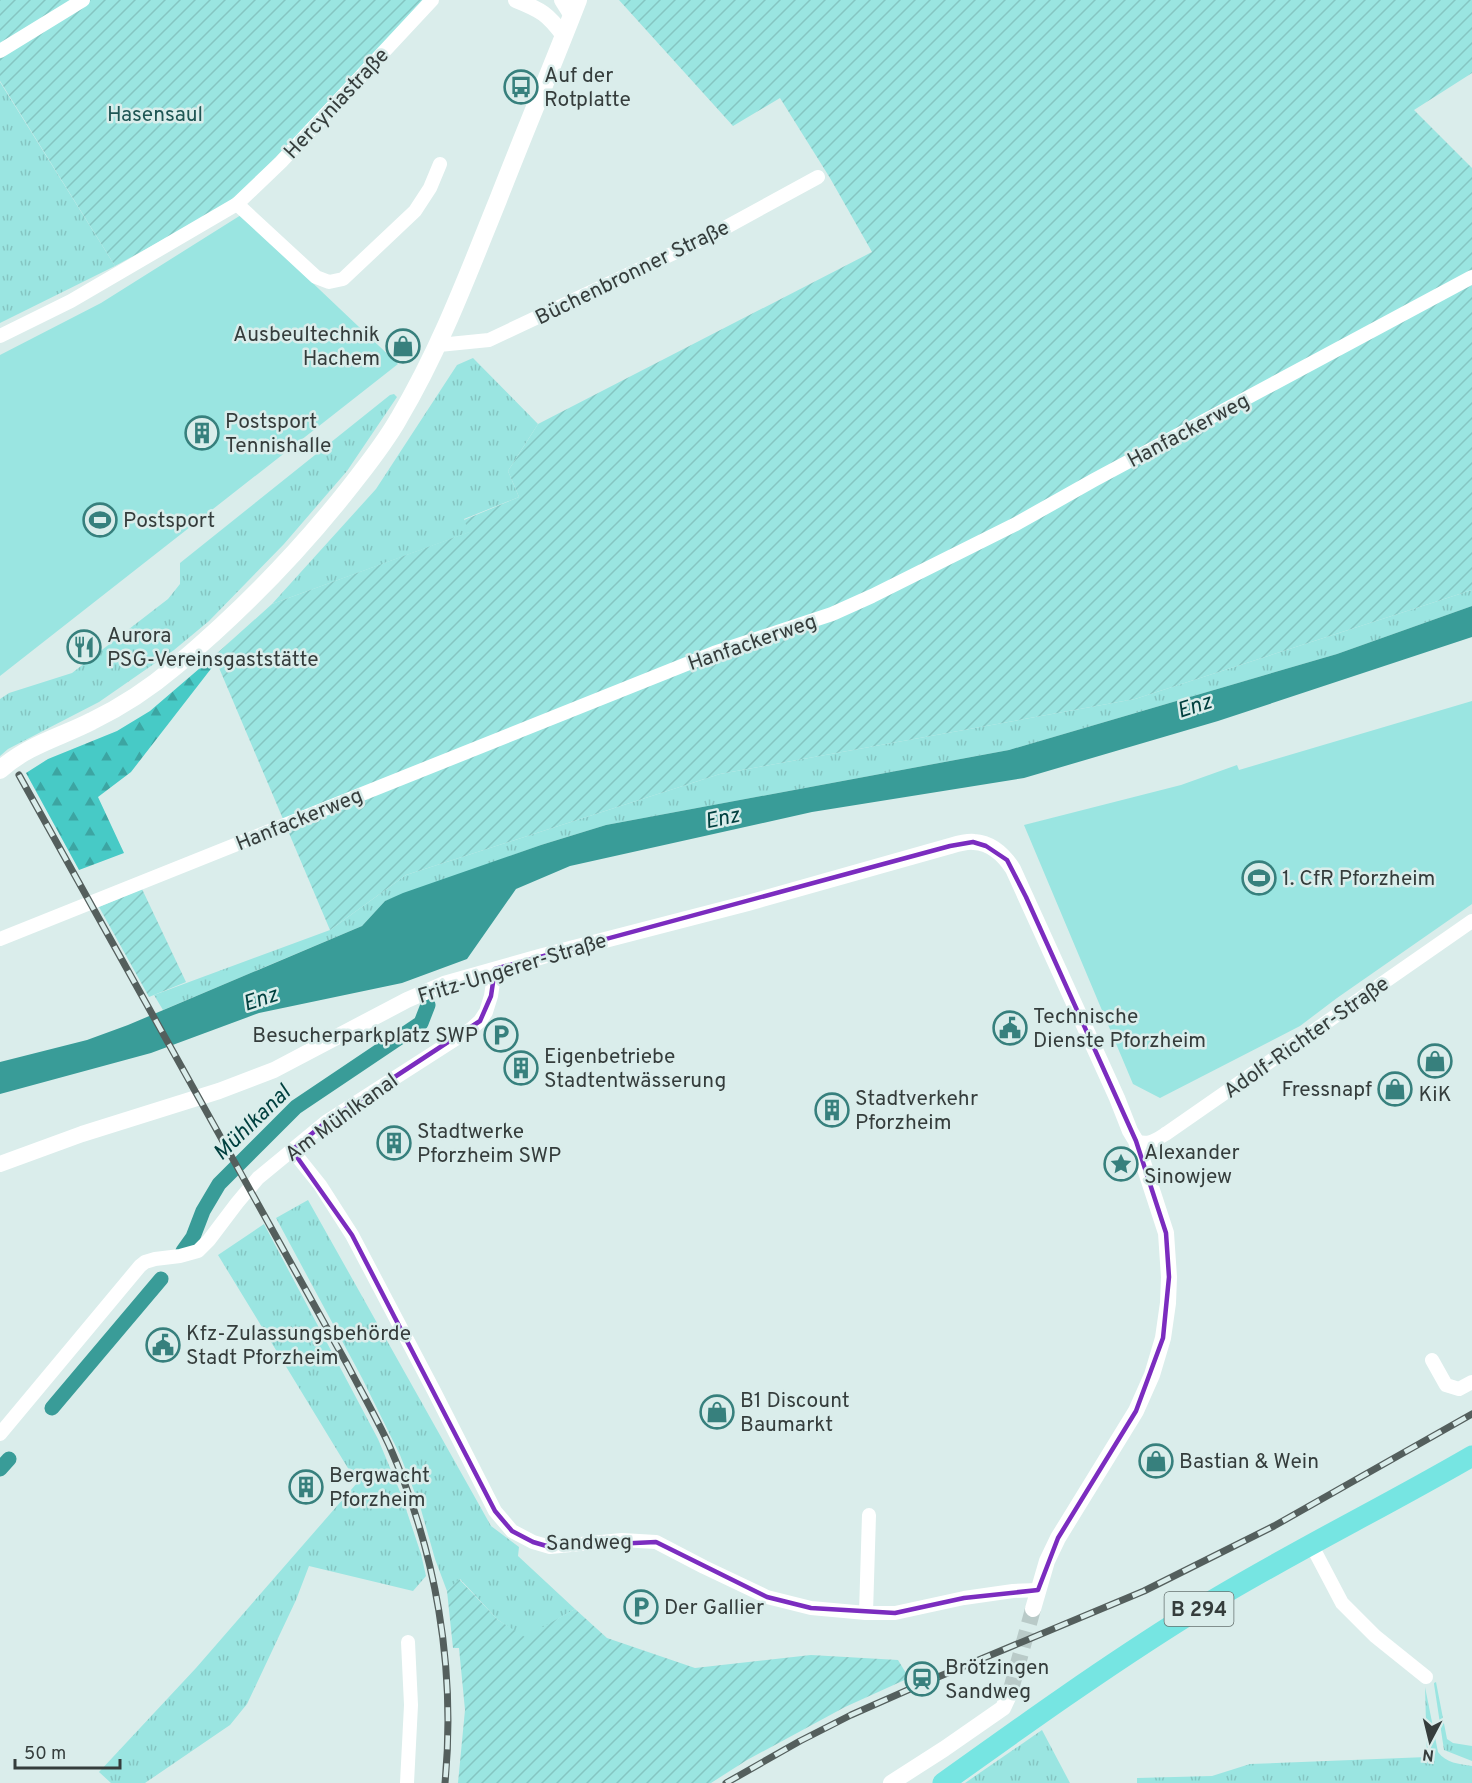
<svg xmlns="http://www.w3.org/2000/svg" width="1472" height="1783" font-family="Overpass,sans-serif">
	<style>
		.grass { fill: url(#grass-tufts) }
		.forest { fill: url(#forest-firs) }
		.garden { fill: url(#garden-furrows) }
		.pitch { fill: #9ae5e1 }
		.water { fill: #399c98 }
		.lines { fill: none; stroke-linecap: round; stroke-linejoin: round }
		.canal { stroke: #399c98; stroke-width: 15 }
		.tertiary-tunnel { stroke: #b9cac8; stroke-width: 16; stroke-dasharray: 16 8; stroke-linecap: butt }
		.minor { stroke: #fff; stroke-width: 14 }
		.tertiary { stroke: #fff; stroke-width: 16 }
		.secondary { stroke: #fff; stroke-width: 18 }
		.primary { stroke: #76e5e2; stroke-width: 21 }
		.rail-casing { stroke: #545f5d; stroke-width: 7 }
		.rail { stroke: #daedeb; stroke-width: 4.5; stroke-dasharray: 14; stroke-linecap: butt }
		.marked { fill: none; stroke: #7b2cbf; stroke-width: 4.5; stroke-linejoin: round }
		.labels { text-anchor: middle; stroke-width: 5; stroke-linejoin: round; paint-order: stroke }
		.shield { fill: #daedeb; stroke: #667270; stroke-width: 1.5 }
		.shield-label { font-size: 20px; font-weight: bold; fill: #353d3c }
		.poi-label { font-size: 21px; fill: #353d3c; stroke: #daedeb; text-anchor: start }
		.street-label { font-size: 21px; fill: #353d3c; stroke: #daedeb }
		.park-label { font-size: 21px; fill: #1f5654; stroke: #daedeb }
		.water-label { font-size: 22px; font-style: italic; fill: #01403f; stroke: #daedeb }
	</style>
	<defs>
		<pattern id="grass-tufts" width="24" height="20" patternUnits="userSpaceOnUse" patternTransform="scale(1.5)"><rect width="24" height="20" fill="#9ae5e1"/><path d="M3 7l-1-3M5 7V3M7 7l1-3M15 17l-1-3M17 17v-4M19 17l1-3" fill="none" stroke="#85c5c2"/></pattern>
		<pattern id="forest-firs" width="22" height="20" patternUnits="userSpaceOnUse" patternTransform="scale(1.5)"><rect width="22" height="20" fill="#47cac6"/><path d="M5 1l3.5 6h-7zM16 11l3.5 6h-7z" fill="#3ca5a2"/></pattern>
		<pattern id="garden-furrows" width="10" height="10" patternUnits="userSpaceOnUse" patternTransform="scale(1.5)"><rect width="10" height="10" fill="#9ae5e1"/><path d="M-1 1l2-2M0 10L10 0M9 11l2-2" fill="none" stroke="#85c5c2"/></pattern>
	</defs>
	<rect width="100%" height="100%" fill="#daedeb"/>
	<g class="grass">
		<path d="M0 82 115 266 0 323Z"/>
		<path d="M473 358 538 424 508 471 519 497 464 519 470 532 272 604 376 489 457 365Z"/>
		<path d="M394 394 397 397 347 471 284 544 209 621 174 650 99 702 8 749 0 756V699L9 693 72 673 168 599 180 584V563L390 395Z"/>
		<path d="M1472 590V606L1337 654 1009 750 606 825 541 845 385 901 362 926 163 1010 154 995 330 930 406 875 720 774 1135 699Z"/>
		<path d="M308 1200 491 1526 519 1547 518 1556 575 1609 525 1638 498 1620 460 1579 447 1591 435 1559 420 1506 400 1455 362 1378 276 1218Z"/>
		<path d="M264 1224 378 1439 401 1494 421 1554 426 1576 413 1591 309 1566 296 1600 247 1704 230 1725 145 1783H111L99 1772 196 1668 357 1483 218 1255Z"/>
		<path d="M1436 1682 1447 1739 1453 1743 1472 1746V1761L1444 1750 1434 1684V1683Z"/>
		<path d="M1425 1687 1438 1752C1446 1763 1459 1764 1472 1766V1783H1137V1778L1212 1776 1250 1764 1427 1757Z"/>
		<path d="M1042 1730 1070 1783H965Z"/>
	</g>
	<path class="forest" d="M214 656 217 661 131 772 98 797 124 853 79 870 26 773 48 759 117 731 150 711Z"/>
	<g class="garden">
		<path d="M0 0H78L0 48Z"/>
		<path d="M87 0H425L234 201 115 266 0 81V54Z"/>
		<path d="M619 0H1472V73L1414 110 1472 168V590L1135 699 720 774 406 875 330 930 214 656 272 604 469 532 464 520 519 497 508 471 538 424 872 252 830 178 780 98 733 126Z"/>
		<path d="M142 889 186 982 149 997 99 907Z"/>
		<path d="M459 1579 498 1620 525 1637 575 1609 607 1638 695 1668 811 1655 898 1660 909 1678 845 1707 747 1760 711 1783H458L465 1710 459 1648H453L447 1591Z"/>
	</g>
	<g class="pitch">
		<path d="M241 215 398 364 0 676V355L101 303Z"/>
		<path d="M1472 701V904L1337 998 1300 1026 1160 1098 1133 1084 1024 825 1181 785 1237 765 1239 770Z"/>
	</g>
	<path class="water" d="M1472 606V637L1218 721 1024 778 812 812 570 866 516 889 467 959 402 983 259 1013 151 1053 0 1094V1062L87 1040 128 1025 362 926 385 901 403 893 541 845 606 825 1009 750 1337 654Z"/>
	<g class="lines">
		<g class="canal">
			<path d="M183 1251 193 1237 203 1211 219 1184 296 1107 421 1023 428 1005"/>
			<path d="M52 1408 161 1279"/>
			<path d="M0 1469 9 1459"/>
		</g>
		<path class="tertiary-tunnel" d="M1010 1693 1033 1609"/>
		<g class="minor">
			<path d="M0 51 83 0"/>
			<path d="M237 204 316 277 329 282 343 279 415 211 430 188 440 164"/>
			<path d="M0 336 71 301 237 204 281 162 432 0"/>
			<path d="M439 345 489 340 710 236 818 177"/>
			<path d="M0 939 714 653 832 614 872 596 1016 524 1094 480 1472 277"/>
			<path d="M1136 1141C1149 1146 1156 1140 1167 1133L1472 921"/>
			<path d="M292 1150 320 1185 352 1235 434 1391 495 1511 512 1531 533 1542 550 1547 622 1540 656 1542 704 1567 767 1597 811 1608 866 1613H895L964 1598 1013 1591 1038 1590"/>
			<path d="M1432 1360 1446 1385 1459 1389 1472 1382"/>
			<path d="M0 1434 140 1266 145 1262 155 1259 180 1256 198 1251 209 1240 237 1203 258 1178 326 1122 471 1029 480 1021 486 1012 491 996 495 969"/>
			<path d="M1311 1544 1342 1603 1375 1636 1426 1677"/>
			<path d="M866 1613 869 1515"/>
			<path d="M407 1783 411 1705 408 1642"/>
		</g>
		<g class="tertiary">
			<path d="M516 0C541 10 548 14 564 36"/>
			<path d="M562 0 572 16"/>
			<path d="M0 1164 82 1134 219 1091 274 1070 407 1000 444 984 543 956 748 903 950 846C957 844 967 841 974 842 991 843 1004 855 1013 869L1117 1098 1130 1131 1136 1141 1166 1233 1169 1277 1168 1303 1163 1338 1152 1375 1136 1411 1058 1538 1047 1561 1033 1609"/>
			<path d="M891 1783 944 1749 1003 1708 1010 1693"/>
		</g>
		<path class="secondary" d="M0 770C27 745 61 737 92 721 123 706 150 688 176 666 239 613 298 553 350 487 367 465 385 443 399 418 440 349 468 274 498 200 524 133 552 67 578 0"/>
		<path class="primary" d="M943 1783C1024 1725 1105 1667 1190 1614 1282 1557 1379 1510 1472 1456"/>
		<defs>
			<g id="rail">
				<path d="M19 775 347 1364C361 1391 376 1417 389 1445 436 1551 456 1667 445 1783"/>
				<path d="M726 1783 800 1741 851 1715 926 1682 1144 1591 1274 1526 1472 1414"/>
			</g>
		</defs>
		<use href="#rail" class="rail-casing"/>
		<use href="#rail" class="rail"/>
	</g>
	<path class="marked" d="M973 842 986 846 1007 860 1026 897 1136 1141 1166 1233 1169 1277 1163 1338 1136 1411 1058 1538 1038 1590 964 1598 895 1613 811 1608 767 1597 656 1542 550 1547 533 1542 512 1531 495 1511 352 1235 292 1150 326 1122 480 1021 491 996 495 969 950 846Z"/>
	<defs>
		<symbol id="bus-ring" viewBox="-11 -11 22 22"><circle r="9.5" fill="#daedeb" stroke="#37807d" stroke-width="1.5"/><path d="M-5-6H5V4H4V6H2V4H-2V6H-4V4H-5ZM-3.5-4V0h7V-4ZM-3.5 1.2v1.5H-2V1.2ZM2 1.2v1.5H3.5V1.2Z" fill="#37807d"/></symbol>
		<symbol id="shop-ring" viewBox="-11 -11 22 22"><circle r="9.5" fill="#daedeb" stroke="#37807d" stroke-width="1.5"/><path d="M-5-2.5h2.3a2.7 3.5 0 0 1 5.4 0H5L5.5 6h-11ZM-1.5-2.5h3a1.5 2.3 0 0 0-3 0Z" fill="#37807d"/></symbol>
		<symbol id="building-ring" viewBox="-11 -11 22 22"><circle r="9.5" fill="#daedeb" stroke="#37807d" stroke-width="1.5"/><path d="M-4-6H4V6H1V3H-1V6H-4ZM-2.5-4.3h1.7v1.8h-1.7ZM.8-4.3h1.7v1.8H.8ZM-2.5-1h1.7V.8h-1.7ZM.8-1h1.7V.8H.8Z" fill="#37807d"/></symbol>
		<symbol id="stadium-ring" viewBox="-11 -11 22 22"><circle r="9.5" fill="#daedeb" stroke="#37807d" stroke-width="1.5"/><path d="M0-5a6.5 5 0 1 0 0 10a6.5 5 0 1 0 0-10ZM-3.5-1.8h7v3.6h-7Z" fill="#37807d"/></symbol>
		<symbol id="restaurant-ring" viewBox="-11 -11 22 22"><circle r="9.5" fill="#daedeb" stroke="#37807d" stroke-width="1.5"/><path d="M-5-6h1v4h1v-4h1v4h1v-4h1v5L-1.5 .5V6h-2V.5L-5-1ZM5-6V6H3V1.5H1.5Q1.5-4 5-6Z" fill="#37807d"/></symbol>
		<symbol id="civic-ring" viewBox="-11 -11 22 22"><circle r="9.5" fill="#daedeb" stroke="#37807d" stroke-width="1.5"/><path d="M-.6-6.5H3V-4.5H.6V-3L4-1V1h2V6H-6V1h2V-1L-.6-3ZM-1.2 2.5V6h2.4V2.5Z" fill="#37807d"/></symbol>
		<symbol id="parking-ring" viewBox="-11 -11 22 22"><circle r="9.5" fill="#daedeb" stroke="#37807d" stroke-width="1.5"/><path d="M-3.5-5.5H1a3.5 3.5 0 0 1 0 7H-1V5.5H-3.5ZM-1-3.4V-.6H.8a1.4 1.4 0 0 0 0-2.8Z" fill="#37807d"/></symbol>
		<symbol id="sight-ring" viewBox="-11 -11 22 22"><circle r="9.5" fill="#daedeb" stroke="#37807d" stroke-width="1.5"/><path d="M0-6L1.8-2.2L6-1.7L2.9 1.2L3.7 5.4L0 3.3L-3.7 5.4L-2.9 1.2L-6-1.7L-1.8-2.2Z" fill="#37807d"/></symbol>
		<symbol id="station-ring" viewBox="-11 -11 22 22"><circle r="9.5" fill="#daedeb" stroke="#37807d" stroke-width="1.5"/><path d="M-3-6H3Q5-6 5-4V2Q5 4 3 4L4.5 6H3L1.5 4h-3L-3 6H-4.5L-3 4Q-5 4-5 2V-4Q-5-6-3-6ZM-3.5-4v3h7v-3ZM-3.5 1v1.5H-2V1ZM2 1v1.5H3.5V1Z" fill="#37807d"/></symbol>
	</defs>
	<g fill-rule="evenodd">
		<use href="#bus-ring" x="502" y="68" width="38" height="38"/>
		<use href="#shop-ring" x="384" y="327" width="38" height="38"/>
		<use href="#building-ring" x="183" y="414" width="38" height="38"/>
		<use href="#stadium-ring" x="81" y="501" width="38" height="38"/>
		<use href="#restaurant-ring" x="65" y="628" width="38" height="38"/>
		<use href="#stadium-ring" x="1240" y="859" width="38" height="38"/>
		<use href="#civic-ring" x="991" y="1009" width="38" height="38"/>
		<use href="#parking-ring" x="482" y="1016" width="38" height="38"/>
		<use href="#shop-ring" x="1416" y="1042" width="38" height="38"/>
		<use href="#building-ring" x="502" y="1049" width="38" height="38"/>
		<use href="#shop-ring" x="1376" y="1070" width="38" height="38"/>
		<use href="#building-ring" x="813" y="1091" width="38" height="38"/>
		<use href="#building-ring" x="375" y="1124" width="38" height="38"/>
		<use href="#sight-ring" x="1102" y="1145" width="38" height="38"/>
		<use href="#civic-ring" x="144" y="1326" width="38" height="38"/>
		<use href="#shop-ring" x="698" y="1393" width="38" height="38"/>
		<use href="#shop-ring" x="1137" y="1442" width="38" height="38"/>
		<use href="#building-ring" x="287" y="1468" width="38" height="38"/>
		<use href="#parking-ring" x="622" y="1588" width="38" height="38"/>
		<use href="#station-ring" x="903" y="1660" width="38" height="38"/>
	</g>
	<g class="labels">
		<rect class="shield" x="1164.5" y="1592" width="69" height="34" rx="4.5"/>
		<g class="shield-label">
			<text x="1199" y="1616">B 294</text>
		</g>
		<g class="poi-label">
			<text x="544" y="82">Auf der<tspan x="544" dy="24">Rotplatte</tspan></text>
			<text x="380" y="341" text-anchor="end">Ausbeultechnik<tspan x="380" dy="24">Hachem</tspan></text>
			<text x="225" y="428">Postsport<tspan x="225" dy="24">Tennishalle</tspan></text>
			<text x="123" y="527">Postsport</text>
			<text x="107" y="642">Aurora<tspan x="107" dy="24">PSG-Vereinsgaststätte</tspan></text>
			<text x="1282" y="885">1. CfR Pforzheim</text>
			<text x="1033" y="1023">Technische<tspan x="1033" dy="24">Dienste Pforzheim</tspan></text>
			<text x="478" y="1042" text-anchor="end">Besucherparkplatz SWP</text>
			<text x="544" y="1063">Eigenbetriebe<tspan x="544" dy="24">Stadtentwässerung</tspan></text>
			<text x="1372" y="1096" text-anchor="end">Fressnapf</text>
			<text x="1435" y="1101" text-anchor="middle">KiK</text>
			<text x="855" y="1105">Stadtverkehr<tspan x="855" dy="24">Pforzheim</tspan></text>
			<text x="417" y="1138">Stadtwerke<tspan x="417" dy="24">Pforzheim SWP</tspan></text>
			<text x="1144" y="1159">Alexander<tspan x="1144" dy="24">Sinowjew</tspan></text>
			<text x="186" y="1340">Kfz-Zulassungsbehörde<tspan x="186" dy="24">Stadt Pforzheim</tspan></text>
			<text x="740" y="1407">B1 Discount<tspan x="740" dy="24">Baumarkt</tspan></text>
			<text x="1179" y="1468">Bastian &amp; Wein</text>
			<text x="329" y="1482">Bergwacht<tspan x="329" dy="24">Pforzheim</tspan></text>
			<text x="664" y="1614">Der Gallier</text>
			<text x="945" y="1674">Brötzingen<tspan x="945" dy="24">Sandweg</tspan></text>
		</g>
		<g class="street-label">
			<text transform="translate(336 103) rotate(-47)" y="7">Hercyniastraße</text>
			<text transform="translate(632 272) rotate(-26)" y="7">Büchenbronner Straße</text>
			<text transform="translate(1188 430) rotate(-28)" y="7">Hanfackerweg</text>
			<text transform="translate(752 642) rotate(-19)" y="7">Hanfackerweg</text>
			<text transform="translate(299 819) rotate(-22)" y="7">Hanfackerweg</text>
			<text transform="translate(512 968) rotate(-17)" y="7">Fritz-Ungerer-Straße</text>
			<text transform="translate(1306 1037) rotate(-35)" y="7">Adolf-Richter-Straße</text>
			<text transform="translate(341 1117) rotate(-36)" y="7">Am Mühlkanal</text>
			<text transform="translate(589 1542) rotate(-1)" y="7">Sandweg</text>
		</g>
		<g class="park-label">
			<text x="155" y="121">Hasensaul</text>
		</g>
		<g class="water-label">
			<text transform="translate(1194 705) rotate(-18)" y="8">Enz</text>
			<text transform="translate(722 817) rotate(-12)" y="8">Enz</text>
			<text transform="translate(260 998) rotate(-18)" y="8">Enz</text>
			<text transform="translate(251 1122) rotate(-44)" y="8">Mühlkanal</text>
		</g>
	</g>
	<g transform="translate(1430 1741) rotate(187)" stroke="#daedeb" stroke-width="4.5" paint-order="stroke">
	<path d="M0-4.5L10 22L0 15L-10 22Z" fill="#353d3c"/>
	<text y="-9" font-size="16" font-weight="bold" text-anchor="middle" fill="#353d3c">N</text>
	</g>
	<path d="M15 1759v9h105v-9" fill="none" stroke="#353d3c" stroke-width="3"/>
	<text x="24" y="1759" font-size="18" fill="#353d3c" stroke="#daedeb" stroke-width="4.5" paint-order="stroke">50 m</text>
</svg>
